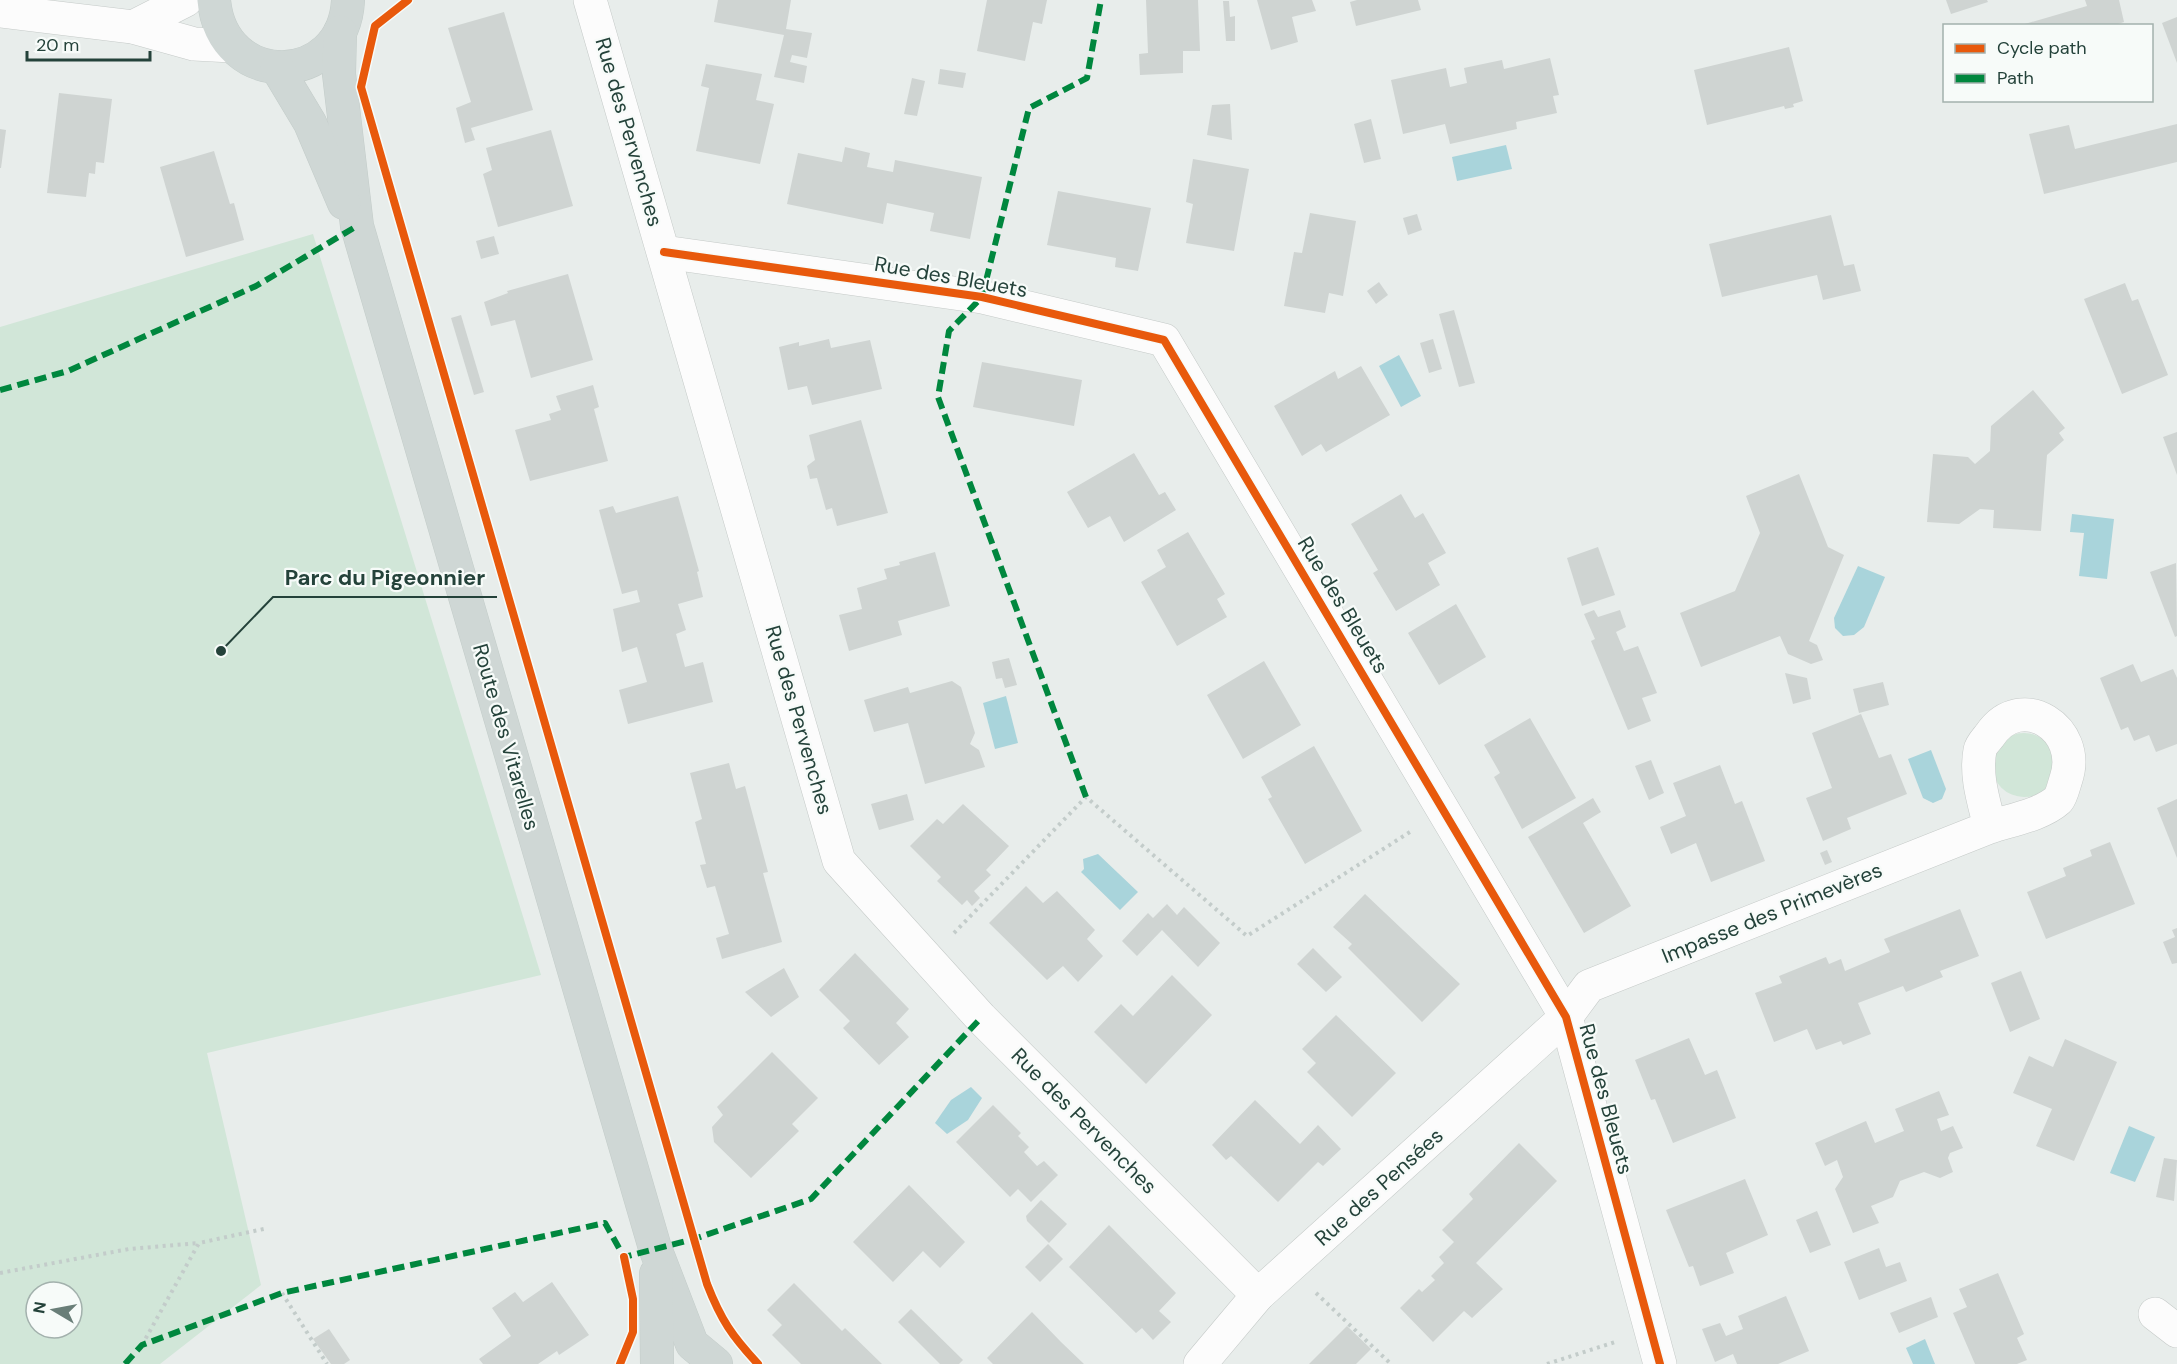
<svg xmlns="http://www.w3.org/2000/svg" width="2177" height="1364" font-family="'DM Sans',sans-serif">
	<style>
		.green { fill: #d1e6d8; fill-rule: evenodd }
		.water { fill: #a9d4db }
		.building { fill: #cfd4d2 }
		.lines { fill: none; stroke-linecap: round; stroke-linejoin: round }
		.minor-casing { stroke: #c5cac8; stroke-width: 34 }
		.major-casing { stroke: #c3ccc9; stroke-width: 34 }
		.path { stroke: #c3ccca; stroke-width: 4; stroke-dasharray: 3 4.5; stroke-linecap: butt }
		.minor { stroke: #fcfcfc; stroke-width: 33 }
		.major { stroke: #cfd7d5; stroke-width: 33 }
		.quiet { stroke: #00873e; stroke-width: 6; stroke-dasharray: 12 6; stroke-linecap: butt }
		.cycleway-casing { stroke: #f7fbf9; stroke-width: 11 }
		.cycleway { stroke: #e8590c; stroke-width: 8 }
		.labels { text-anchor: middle; stroke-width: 4.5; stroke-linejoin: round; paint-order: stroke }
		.street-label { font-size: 21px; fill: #24423a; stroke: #f7fbf9 }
		.leader { fill: none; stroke: #24423a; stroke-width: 2 }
		.callout-dot { fill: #24423a; stroke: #f7fbf9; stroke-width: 2 }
		.callout-label { font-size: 22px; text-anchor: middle; font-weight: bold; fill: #24423a; stroke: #f7fbf9; stroke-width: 4.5; stroke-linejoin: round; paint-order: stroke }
	</style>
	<rect width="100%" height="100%" fill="#e8edeb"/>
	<g class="green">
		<path d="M313 234 541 975 207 1053 261 1285 160 1364H0V327ZM36 1292H72V1328H36Z"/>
		<circle cx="2024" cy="765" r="32"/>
	</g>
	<g class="water">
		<path d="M1506 145 1512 169 1457 181 1452 157Z"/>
		<path d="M1399 355 1421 396 1401 407 1379 366Z"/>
		<path d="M2072 514 2114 519 2107 579 2079 576 2084 533 2070 532Z"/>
		<path d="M1858 566 1885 577 1864 627 1854 635 1843 636 1835 628 1834 618Z"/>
		<path d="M1006 696 1018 743 995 749 983 703Z"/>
		<path d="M1931 750 1946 789 1942 799 1933 803 1923 798 1908 759Z"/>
		<path d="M1098 854 1138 892 1120 910 1081 872 1084 869 1083 859Z"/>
		<path d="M971 1087 982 1098 968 1120 947 1134 935 1123 951 1100Z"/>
		<path d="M2129 1126 2155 1137 2135 1182 2110 1173Z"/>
		<path d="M1925 1339 1935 1364H1913L1906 1348Z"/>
	</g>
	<g class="building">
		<path d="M718 0H791L786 29 812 33 807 58 792 55 790 62 807 66 804 83 774 77 784 35 714 22Z"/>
		<path d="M987 0H1047L1042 24 1033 22 1025 61 977 51Z"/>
		<path d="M1146 0H1198L1200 51H1183V73L1140 75 1139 54 1148 53Z"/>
		<path d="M1257 0H1312L1316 11 1292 17 1298 42 1271 50Z"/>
		<path d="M1357 0H1418L1421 10 1356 26 1350 2Z"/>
		<path d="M1946 0H1987L1988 2 1951 14Z"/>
		<path d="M2085 0H2119L2124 22 2112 26H2018L2087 6Z"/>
		<path d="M1223 1H1229L1230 17 1235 16V41H1226Z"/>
		<path d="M504 12 533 110 471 128 475 140 465 143 456 108 471 102 448 28Z"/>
		<path d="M2177 17V63L2162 23Z"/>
		<path d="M1789 47 1803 101 1793 104 1794 107 1785 109 1784 106 1707 125 1694 70Z"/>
		<path d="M1550 58 1559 95 1553 96 1557 113 1516 122 1517 129 1450 144 1445 124 1403 134 1391 80 1446 68 1450 87 1467 83 1464 68 1502 60 1504 69Z"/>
		<path d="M706 64 762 74 756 100 774 104 760 164 696 151 709 88 701 86Z"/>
		<path d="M940 69 966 73 963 88 938 84Z"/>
		<path d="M912 78 925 81 917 116 904 114Z"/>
		<path d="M59 93 112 99 104 163 96 162 95 174 89 173 86 197 47 193Z"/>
		<path d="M1230 104 1232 140 1207 135 1212 105Z"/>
		<path d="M1371 119 1381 159 1364 163 1354 124Z"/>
		<path d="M2177 124V162L2044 194 2029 134 2069 125 2075 149Z"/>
		<path d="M0 129 6 130 1 168H0Z"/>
		<path d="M551 130 573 206 498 227 483 174 492 170 486 148Z"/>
		<path d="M845 147 870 153 867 167 893 172 895 160 982 177 970 239 930 231 934 213 887 203 883 224 787 204 798 153 842 162Z"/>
		<path d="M214 151 230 204 234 203 244 240 186 257 160 167Z"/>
		<path d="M1193 159 1249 169 1234 251 1186 243 1193 204 1186 202Z"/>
		<path d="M1058 191 1151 208 1138 271 1115 267 1116 258 1047 245Z"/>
		<path d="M1310 213 1356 221 1343 296 1329 293 1325 313 1284 306 1294 252 1302 253Z"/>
		<path d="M1417 214 1422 230 1408 235 1403 218Z"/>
		<path d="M1831 215 1844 266 1854 264 1861 291 1823 300 1817 275 1722 297 1709 244Z"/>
		<path d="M494 236 499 254 481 259 476 241Z"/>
		<path d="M568 274 593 360 531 378 515 320 491 326 484 302 508 293 507 291Z"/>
		<path d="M1379 282 1388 295 1376 304 1367 291Z"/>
		<path d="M2125 283 2132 301 2138 299 2168 375 2122 394 2084 299Z"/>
		<path d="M1454 310 1475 383 1459 387 1439 314Z"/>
		<path d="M461 315 484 392 474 395 451 318Z"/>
		<path d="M829 339 831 348 870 340 882 389 812 405 807 386 788 390 779 347 799 342V346Z"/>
		<path d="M1433 339 1442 369 1429 373 1420 343Z"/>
		<path d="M982 362 1082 380 1074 426 973 407Z"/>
		<path d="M1361 366 1390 415 1326 452 1321 444 1302 456 1274 406 1335 371 1338 379Z"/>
		<path d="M593 385 599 407 594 409 608 461 530 481 515 430 551 420 549 414 561 410 556 396Z"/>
		<path d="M2033 390 2065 428 2059 433 2064 440 2047 455 2041 531 1993 528 1994 510 1980 509 1959 524 1927 522 1933 454 1968 457 1975 464 1990 451 1991 426Z"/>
		<path d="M861 420 888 513 837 526 832 508 826 510 817 478 810 479 807 466 815 460 809 435Z"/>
		<path d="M2177 432V475L2163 437Z"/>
		<path d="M1134 453 1159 495 1165 492 1176 510 1124 542 1110 516 1088 528 1067 492Z"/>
		<path d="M1799 474 1828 547 1844 555 1809 641 1817 645 1823 660 1811 664 1788 654 1780 636 1701 667 1680 613 1735 591 1760 533 1746 496Z"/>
		<path d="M1401 494 1415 518 1423 513 1446 553 1428 563 1440 585 1396 611 1373 573 1378 570 1351 524Z"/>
		<path d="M678 496 699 571 697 572 703 597 678 604 686 630 676 634 685 667 703 662 713 702 628 724 619 690 647 682 637 647 622 652 613 609 640 602 637 590 622 594 599 510 613 506 616 513Z"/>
		<path d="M1188 532 1225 594 1217 599 1227 617 1177 646 1141 582 1166 567 1157 550Z"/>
		<path d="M1598 547 1615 595 1582 606 1567 558Z"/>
		<path d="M935 552 950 606 898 621 902 635 849 651 839 615 862 609 857 588 887 579 884 569 900 565 899 562Z"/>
		<path d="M2176 563 2177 636 2175 637 2150 572Z"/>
		<path d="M1456 604 1486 657 1439 685 1408 633Z"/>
		<path d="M1594 610 1598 617 1620 610 1626 627 1616 632 1624 651 1638 646 1657 693 1642 698 1651 721 1628 730 1591 641 1595 639 1584 614Z"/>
		<path d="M1009 658 1017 685 1005 688 1002 678 996 679 992 662Z"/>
		<path d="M1264 661 1301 725 1243 759 1207 695Z"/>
		<path d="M2133 664 2141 682 2173 669 2177 678V744L2156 752 2149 735 2134 741 2128 727 2121 730 2100 678Z"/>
		<path d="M1785 673 1807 678 1811 699 1793 704Z"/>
		<path d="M952 681 961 687 975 733 970 744 979 750 985 767 925 784 908 723 874 732 864 700 908 687 910 693Z"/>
		<path d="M1883 682 1889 705 1859 713 1853 689Z"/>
		<path d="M1861 714 1879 758 1891 754 1907 794 1847 818 1851 829 1823 841 1806 798 1832 788 1812 733Z"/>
		<path d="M1530 718 1576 798 1522 829 1494 777 1500 773 1484 745Z"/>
		<path d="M1314 746 1362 831 1305 864 1268 799 1272 797 1261 777Z"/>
		<path d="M1651 760 1664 793 1649 800 1635 766Z"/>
		<path d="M729 763 736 789 745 786 768 872 763 873 782 942 722 959 716 938 729 934 715 886 707 888 700 865 706 864 695 822 702 819 690 773Z"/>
		<path d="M1720 765 1735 804 1742 801 1765 861 1711 882 1696 843 1671 854 1660 827 1686 816 1673 783Z"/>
		<path d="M907 794 914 820 879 830 871 804Z"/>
		<path d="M1593 798 1601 812 1583 823 1631 906 1584 933 1528 837Z"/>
		<path d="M2177 799V858L2157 808Z"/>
		<path d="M963 804 1009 846 986 870 991 875 974 891 980 898 972 906 967 900 962 905 937 881 941 877 910 846 937 819 943 824Z"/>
		<path d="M2110 842 2135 904 2046 939 2027 892 2066 876 2063 868 2092 856 2090 850Z"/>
		<path d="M1827 850 1832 862 1825 865 1820 853Z"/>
		<path d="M1026 886 1043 903 1057 891 1095 930 1087 939 1103 956 1078 982 1063 966 1047 980 989 923Z"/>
		<path d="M1365 894 1460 984 1422 1022 1348 948 1352 944 1333 927Z"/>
		<path d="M1167 904 1177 915 1184 907 1220 943 1198 967 1162 930 1137 956 1122 941 1148 913 1153 918Z"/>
		<path d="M1960 909 1979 956 1940 971 1943 977 1906 992 1903 986 1858 1003 1871 1034 1843 1045 1841 1041 1816 1050 1807 1029 1774 1042 1755 993 1782 983 1779 976 1826 957 1829 964 1841 959 1845 971 1890 952 1884 939Z"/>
		<path d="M2177 928V963L2172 964 2163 942 2175 937 2172 930Z"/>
		<path d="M1313 948 1342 977 1326 992 1297 964Z"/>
		<path d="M855 953 909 1009 896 1023 909 1037 879 1065 843 1028 850 1021 819 990Z"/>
		<path d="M784 968 799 997 771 1017 745 992Z"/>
		<path d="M2021 971 2040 1019 2010 1032 1991 983Z"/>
		<path d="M1172 975 1212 1015 1146 1084 1094 1032 1121 1004 1133 1016Z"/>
		<path d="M1336 1015 1396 1073 1352 1117 1307 1072 1316 1063 1302 1049Z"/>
		<path d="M1689 1038 1705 1075 1717 1070 1736 1118 1673 1143 1655 1099 1651 1100 1635 1060Z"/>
		<path d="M2065 1039 2117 1062 2074 1161 2036 1146 2052 1109 2013 1093 2029 1056 2053 1067Z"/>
		<path d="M772 1052 818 1098 792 1124 799 1131 751 1178 714 1142 712 1127 723 1115 717 1107Z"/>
		<path d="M1939 1091 1949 1115 1937 1119 1941 1131 1953 1126 1963 1148 1950 1153 1948 1158 1953 1172 1940 1178 1924 1172 1900 1181 1893 1197 1871 1206 1879 1223 1853 1233 1835 1189 1843 1177 1837 1160 1825 1166 1815 1143 1866 1121 1875 1143 1904 1131 1895 1109Z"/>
		<path d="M1255 1100 1300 1144 1318 1125 1341 1149 1323 1166 1318 1162 1278 1202 1231 1156 1226 1160 1212 1145Z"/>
		<path d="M993 1105 1021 1133 1018 1136 1029 1147 1024 1152 1037 1166 1044 1161 1058 1175 1031 1202 1018 1189 1010 1197 956 1142Z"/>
		<path d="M1519 1143 1557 1181 1476 1263 1503 1289 1472 1318 1464 1311 1433 1342 1400 1308 1419 1289 1422 1292 1435 1280 1431 1276 1444 1263 1439 1257 1454 1242 1442 1230 1473 1199 1469 1194Z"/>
		<path d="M2164 1158 2177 1160 2174 1201 2156 1197Z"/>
		<path d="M1745 1179 1768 1235 1726 1253 1734 1273 1700 1286 1693 1266 1689 1267 1666 1210Z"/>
		<path d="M909 1185 965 1242 940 1268 923 1251 893 1282 853 1242Z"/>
		<path d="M1041 1200 1067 1224 1049 1243 1027 1221 1026 1216Z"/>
		<path d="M1817 1211 1831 1245 1810 1253 1796 1220Z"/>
		<path d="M1109 1225 1176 1293 1159 1311 1171 1322 1153 1340 1142 1328 1136 1333 1069 1267Z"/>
		<path d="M1048 1244 1063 1259 1040 1282 1025 1267Z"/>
		<path d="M1879 1248 1886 1267 1900 1262 1907 1281 1859 1300 1844 1262Z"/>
		<path d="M1998 1273 2024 1334 2017 1338 2027 1360 2017 1364H1975L1953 1313 1967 1307 1959 1289Z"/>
		<path d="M552 1282 589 1335 559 1355 557 1351 538 1364H483L479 1359 511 1336 492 1308 515 1292 523 1302Z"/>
		<path d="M794 1283 842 1331 845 1328 882 1364H801L772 1335 782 1325 767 1310Z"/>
		<path d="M1786 1296 1809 1351 1778 1364H1737L1733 1354 1715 1362 1702 1329 1720 1323 1726 1336 1743 1329 1738 1316Z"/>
		<path d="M1931 1297 1938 1317 1899 1333 1890 1313Z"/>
		<path d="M911 1309 963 1360 959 1364H940L898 1322Z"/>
		<path d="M1032 1312 1061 1342 1084 1364H993L987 1358Z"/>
		<path d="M1347 1326 1371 1349 1356 1364H1309Z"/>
		<path d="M329 1329 350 1360 344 1364H331L313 1339Z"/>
	</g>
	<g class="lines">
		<defs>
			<g id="minor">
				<path d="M590 0 839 861 981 1018 1258 1295"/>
				<path d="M0 11 133 27 194 44 232 46"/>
				<path d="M133 27 186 0"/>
				<path d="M664 252 982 297 1164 340 1566 1017 1660 1364"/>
				<path d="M2155 1314 2177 1331"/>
				<path d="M1200 1364 1258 1295 1566 1017 1589 986 1990 827C2011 820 2041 815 2058 800 2062 795 2064 785 2066 779 2083 729 2021 689 1990 735 1987 739 1981 745 1980 750 1975 776 1984 802 1990 827"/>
			</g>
			<g id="major">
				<path d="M214 0C222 91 344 88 348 0"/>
				<path d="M340 32 339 74 357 226 655 1248 692 1344 716 1364"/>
				<path d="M277 68 310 123 344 203"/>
				<path d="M656 1274 657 1364"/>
			</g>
		</defs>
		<use href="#minor" class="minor-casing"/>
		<use href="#major" class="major-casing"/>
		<g class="path">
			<path d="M954 933 1086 797 1247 936 1413 830"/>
			<path d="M0 1273 129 1249 199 1243"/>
			<path d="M282 1293 327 1364"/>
			<path d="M1316 1293 1391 1364"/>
			<path d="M142 1345 199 1243 268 1228"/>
			<path d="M1547 1364 1615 1342"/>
		</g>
		<use href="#minor" class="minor"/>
		<use href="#major" class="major"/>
		<g class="quiet">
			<path d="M0 390 68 371 256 286 357 226"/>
			<path d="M1086 797 938 397 949 331 982 297 1029 108 1087 78 1101 0"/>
			<path d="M125 1364 142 1345 282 1293 605 1223 624 1257 694 1239 811 1199 981 1018"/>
		</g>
		<defs>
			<g id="cycleway">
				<path d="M408 0 375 26 361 87 707 1284C721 1320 732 1336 758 1364"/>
				<path d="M664 252 982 297 1164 340 1566 1017 1660 1364"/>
				<path d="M620 1364 633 1332V1299L624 1257"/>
			</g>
		</defs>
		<use href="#cycleway" class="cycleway-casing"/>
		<use href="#cycleway" class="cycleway"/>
	</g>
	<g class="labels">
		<g class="street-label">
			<text transform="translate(629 132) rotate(74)" y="7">Rue des Pervenches</text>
			<text transform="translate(951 277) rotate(10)" y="7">Rue des Bleuets</text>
			<text transform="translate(1343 605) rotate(59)" y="7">Rue des Bleuets</text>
			<text transform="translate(799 720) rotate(74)" y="7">Rue des Pervenches</text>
			<text transform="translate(506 737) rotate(74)" y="7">Route des Vitarelles</text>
			<text transform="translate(1772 913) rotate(-22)" y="7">Impasse des Primevères</text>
			<text transform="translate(1606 1099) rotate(75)" y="7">Rue des Bleuets</text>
			<text transform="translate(1084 1121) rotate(45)" y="7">Rue des Pervenches</text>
			<text transform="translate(1379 1187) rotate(-42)" y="7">Rue des Pensées</text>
		</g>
	</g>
	<path class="leader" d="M221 651L273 597H497"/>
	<circle class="callout-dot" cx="221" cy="651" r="6"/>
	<g class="callout-label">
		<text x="385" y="585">Parc du Pigeonnier</text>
	</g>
	<rect x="1943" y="24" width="210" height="78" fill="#f7fbf9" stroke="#a3b1ad" stroke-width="1.5"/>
	<rect x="1955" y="44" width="30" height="9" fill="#e8590c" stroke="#a3b1ad" stroke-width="1.5"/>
	<text x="1997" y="54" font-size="18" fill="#24423a">Cycle path</text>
	<rect x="1955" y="74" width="30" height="9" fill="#00873e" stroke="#a3b1ad" stroke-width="1.5"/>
	<text x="1997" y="84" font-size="18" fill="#24423a">Path</text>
	<g transform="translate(54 1310) rotate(280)"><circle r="28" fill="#f7fbf9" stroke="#a3b1ad" stroke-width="1.5"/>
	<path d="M0-4.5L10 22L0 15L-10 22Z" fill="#697e78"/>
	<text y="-9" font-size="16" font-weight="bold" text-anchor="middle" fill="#24423a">N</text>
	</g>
	<path d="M27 51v9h123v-9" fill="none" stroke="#24423a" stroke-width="3"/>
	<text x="36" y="51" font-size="18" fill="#24423a" stroke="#f7fbf9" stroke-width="4.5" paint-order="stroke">20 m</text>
</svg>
